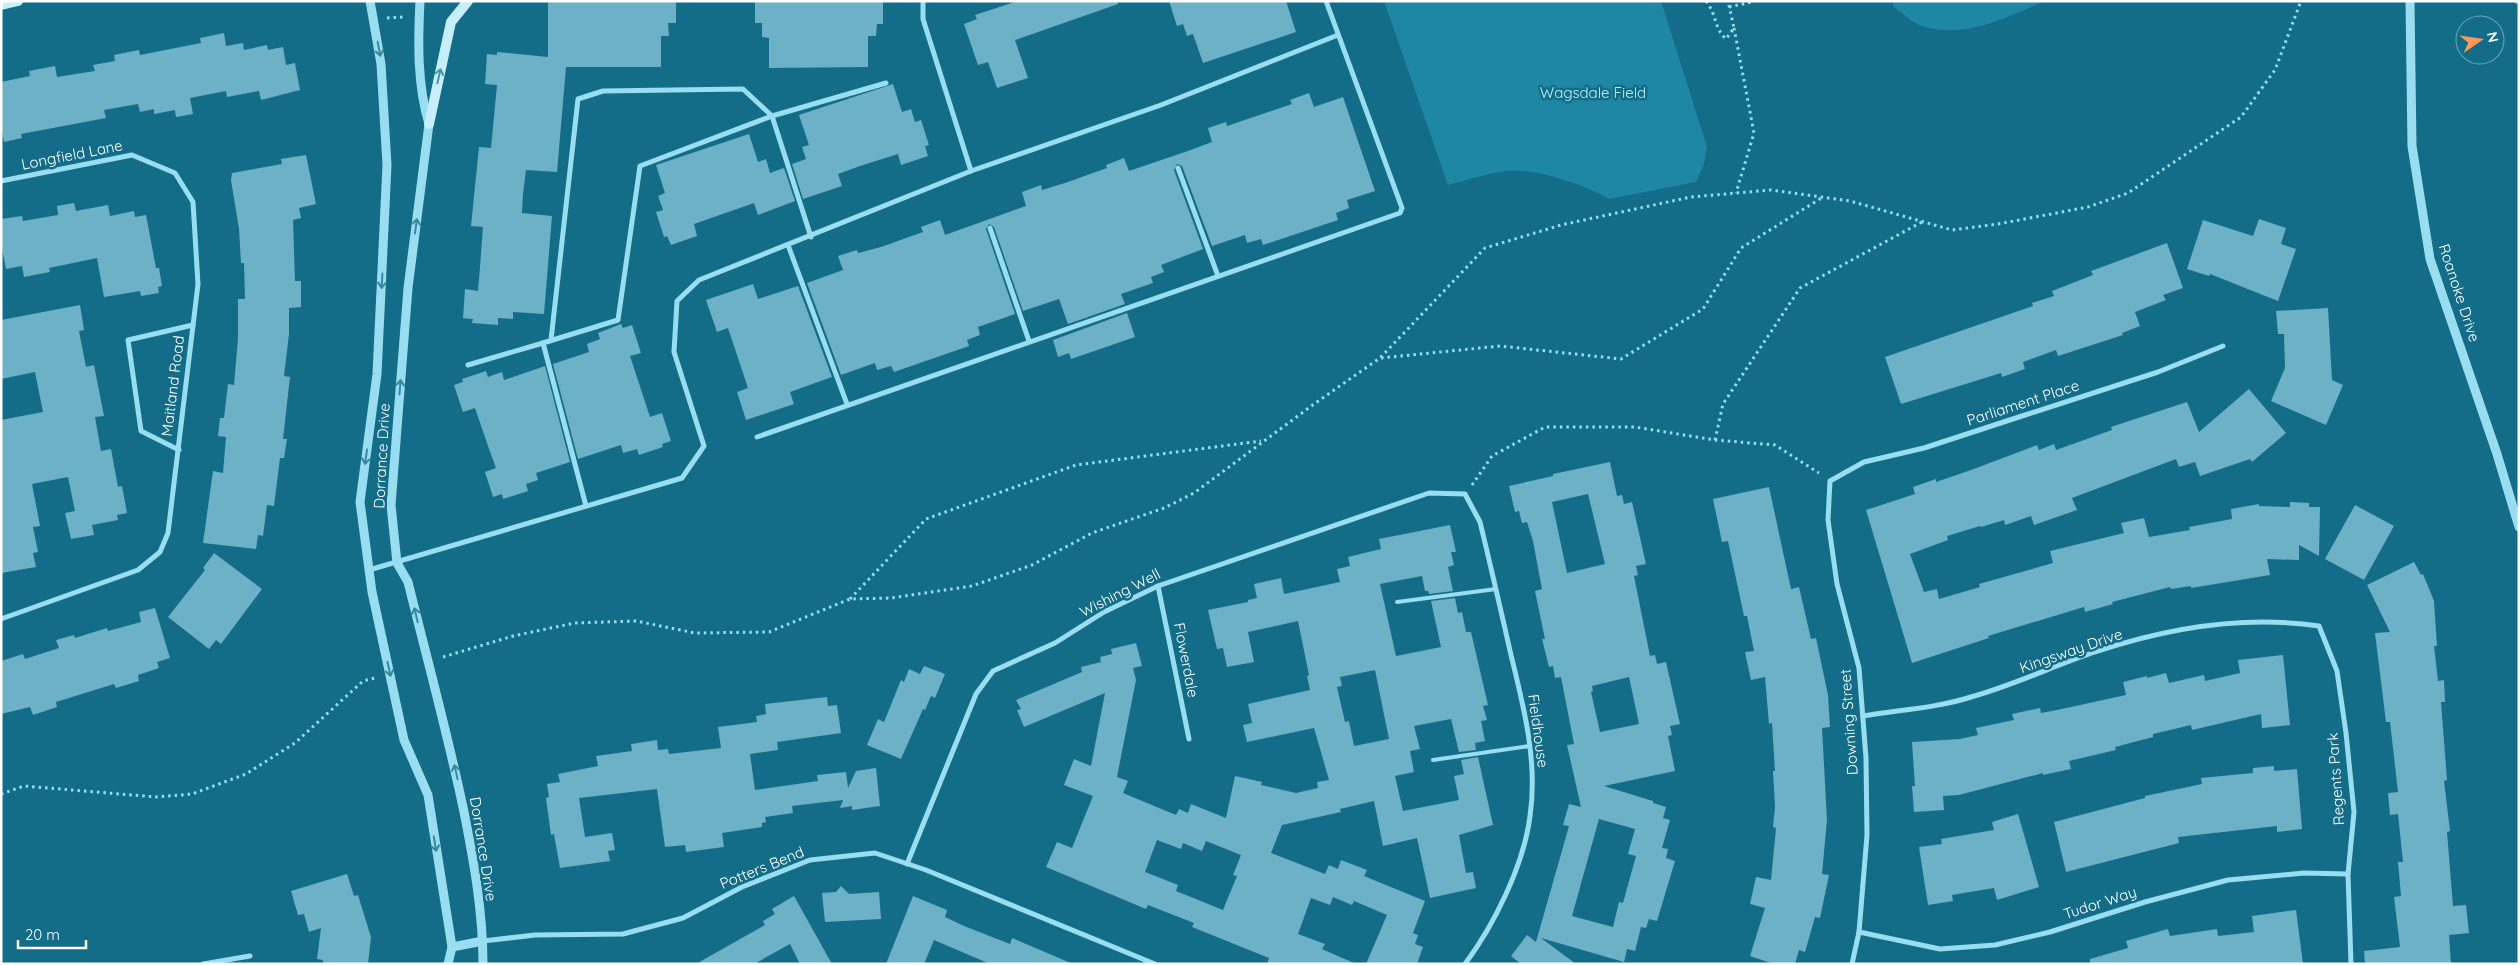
<svg xmlns="http://www.w3.org/2000/svg" width="2520" height="965" font-family="Quicksand,sans-serif">
	<style>
		.green { fill: #1e87a4 }
		.building { fill: #6cb1c6; fill-rule: evenodd }
		.lines { fill: none; stroke-linecap: round; stroke-linejoin: round }
		.path { stroke: #98ddf0; stroke-width: 3; stroke-dasharray: 2.5 4; stroke-linecap: butt }
		.service { stroke: #98ddf0; stroke-width: 4 }
		.minor { stroke: #98ddf0; stroke-width: 5 }
		.tertiary { stroke: #98ddf0; stroke-width: 9 }
		.secondary { stroke: #c6eefb; stroke-width: 10 }
		.oneway { stroke: #3489a2 }
		.oneway2 { stroke: #4994aa }
		.labels { text-anchor: middle; stroke-width: 5; stroke-linejoin: round; paint-order: stroke }
		.park-label { font-size: 15px; fill: #beeefc; stroke: #136d88 }
		.street-label { font-size: 15px; fill: #fff; stroke: #136d88 }
	</style>
	<rect width="100%" height="100%" fill="#136d88"/>
	<g class="green">
		<path d="M1384 1H1661L1707 147 1704 164 1696 182 1609 199C1586 185 1532 167 1505 171 1486 174 1467 180 1448 185Z"/>
		<path d="M1892 1H2046C2006 17 1962 41 1919 25 1910 21 1901 12 1894 7Z"/>
	</g>
	<g class="building">
		<path d="M548 1H676V23H668L669 36H661V67H566L557 172 526 170 523 194 522 213 552 216 544 314 513 312V319L498 318V325L472 323 473 319 463 318 465 289 478 291 480 267 483 227 471 226 479 147 491 148 497 85 485 84 487 54 497 55V52L548 57Z"/>
		<path d="M755 1H883V24H877L876 36H868V67L769 68V38L762 37V23H755Z"/>
		<path d="M1018 1H1117L1118 4 1015 40 1028 78 997 88 988 62 978 65 964 24 977 19 975 15Z"/>
		<path d="M1169 1H1286L1296 32 1203 63 1193 34 1187 36 1183 24 1177 26Z"/>
		<path d="M224 33 226 46 243 43 244 50 267 45 268 50 283 47 286 65 295 63 300 90 261 100 259 91 227 97 226 91 190 98 193 114 176 117 175 110 154 114V109L140 112 138 104 104 110 106 118 21 134 22 138 4 142 1 127V82L30 76 29 71 55 66 57 77 95 71 93 65 115 61 114 55 139 50 140 55 201 43 200 38Z"/>
		<path d="M893 84 902 112 911 109 915 122 921 120 929 145 925 146 928 156 901 165 898 154 860 166 838 174 842 186 803 199 792 164 806 159 802 147 809 145 799 115Z"/>
		<path d="M1309 93 1314 107 1343 97 1375 191 1347 200 1349 208 1336 213 1338 220 1263 245 1261 239 1247 243 1245 235 1212 246 1182 166 1177 164 1174 170 1203 249 1161 265 1164 272 1151 277 1153 283 1121 294 1125 304 1068 324 1059 299 1023 311 994 227 989 224 986 229 1015 314 978 327 980 335 967 340 969 346 894 372 891 366 877 370 875 363 841 375 807 283 843 270 838 256 857 250 858 253 881 247 923 232 921 227 940 220 945 235 1026 206 1022 192 1041 185 1042 190 1065 183 1107 168 1106 165 1124 158 1129 171 1185 152 1212 142 1208 128 1226 122 1227 126 1292 104 1290 100Z"/>
		<path d="M749 134 758 162 766 159 770 173 784 168 795 201 758 215 754 203 694 224 697 236 671 245 667 236 664 237 656 212 663 210 658 196 665 193 656 165Z"/>
		<path d="M306 155 316 204 299 208 301 218 293 220 295 281H301V307L289 308V334L284 376 290 377 283 439H287L284 458H280L274 506 267 505 263 536 258 535 256 549 203 543 213 471 223 473 226 437 218 436 220 418H224L228 384 234 385 238 338V299H245L244 263H241L239 229 231 180 232 173 282 164 281 159Z"/>
		<path d="M74 203 76 211 108 205 110 216 134 211 135 217 146 215 156 268H159L162 286 158 287 159 293 141 296 140 291 104 297 97 258 49 268 50 272 24 277 22 266 6 269 1 243V219L22 216 23 221 58 215 57 206Z"/>
		<path d="M2259 219 2286 228 2281 244 2296 249 2278 301 2210 274 2209 276 2187 269 2203 220 2253 236Z"/>
		<path d="M2167 243 2183 288 2163 295 2166 300 2135 312 2140 326 2122 333 2123 335 2058 356 2056 350 2023 362 2025 369 2002 377 2001 373 1901 404 1885 357 2033 306 2032 303 2054 296 2052 291 2093 275 2091 271Z"/>
		<path d="M753 284 758 299 798 286 832 377 790 392 794 404 746 420 737 392 748 388 728 328 717 332 706 300Z"/>
		<path d="M80 305 84 330 79 331 86 367 94 365 104 416 95 417 101 451 111 449 118 487 122 486 127 513 117 515 118 520 92 525 94 535 71 539 65 513 75 511 68 477 32 484 40 526 33 527 38 552 33 553 36 567 1 573V420L43 412 35 372 1 379V320Z"/>
		<path d="M2328 308 2332 380 2343 385 2326 425 2271 401 2285 368 2284 334H2278L2276 311Z"/>
		<path d="M1127 313 1135 337 1071 359 1069 353 1058 357 1053 340Z"/>
		<path d="M621 324 623 328 632 325 641 353 630 356 650 417 662 413 671 441 662 444 663 447 639 455 637 449 623 453 621 445 578 459 553 364 589 352 587 344 600 339 598 333Z"/>
		<path d="M545 366 570 462 536 473 538 480 526 484 528 491 503 499 502 494 493 497 485 472 496 468 488 446 475 408 463 412 454 385 463 382 462 379 486 371 488 377 502 372 504 380Z"/>
		<path d="M2249 389 2286 433 2252 462 2250 459 2200 476 2195 462 2179 467 2176 459 2072 498 2077 510 2034 525 2031 516 2005 525 2004 520 1981 527 1980 526 1947 536 1948 540 1910 554 1924 592 1937 589 1939 599 1980 587 1979 584 2053 563 2050 551 2124 533 2121 523 2144 518 2149 537 2190 530 2189 527 2232 519 2231 509 2259 504V506L2290 507V502L2309 503V507H2320L2319 556 2299 545V560L2267 559 2270 575 2191 588V586L2171 589 2170 587 2112 602 2113 604 2085 612 2084 607 1988 636 1989 638 1912 663 1866 510 1915 494 1913 487 1936 479V482L1971 470 2037 445 2039 450 2054 444 2056 450 2112 430 2111 427 2123 423 2187 402 2199 432Z"/>
		<path d="M1610 462 1617 496 1622 495 1624 504 1632 502 1646 564 1636 566 1638 575 1634 576 1650 656 1655 655 1657 664 1666 662 1680 724 1670 726 1672 735 1668 736 1675 771 1604 786 1653 801V803L1666 807 1663 818 1670 820 1662 848 1668 849 1666 858 1675 861 1657 921 1649 919 1646 928 1641 927 1635 951 1627 949 1624 962 1541 938 1576 964H1521L1511 956 1527 935 1536 942 1569 826 1563 825 1569 804 1581 807 1567 745 1574 744 1561 677 1555 678 1553 666 1549 667 1542 639H1545L1535 591 1542 589 1533 541 1527 522 1522 523 1519 511 1515 512 1509 486 1553 476V474ZM1588 494 1605 564 1567 573 1552 502ZM1629 677 1639 724 1600 732 1591 692 1593 691 1592 686ZM1599 819 1635 829 1628 854 1636 856 1623 903 1619 902 1613 927 1572 916Z"/>
		<path d="M1769 487 1791 589 1799 587 1811 639 1816 638 1828 695 1830 727 1822 728 1827 820 1822 874 1829 875 1820 918 1815 917 1805 952 1799 950 1795 964H1774L1750 956 1765 908 1750 904 1756 877 1771 880 1776 828 1773 827 1775 807 1773 771H1775L1772 723 1769 724 1765 677 1751 680 1745 652 1754 651 1747 616H1744L1728 541 1722 542 1713 499Z"/>
		<path d="M2355 505 2394 526 2364 580 2325 559Z"/>
		<path d="M1450 525 1456 552H1451L1454 565 1448 567 1453 591 1429 594 1428 591H1425L1422 576 1380 584 1396 656 1441 647 1431 601 1455 598 1458 613 1462 612 1466 632H1471L1488 705 1483 706 1487 720 1481 721 1485 741 1475 743 1476 750 1459 752 1451 719 1414 726 1420 749 1410 751 1414 772 1395 776 1403 811 1459 800 1454 776 1464 774 1461 760 1478 757 1493 825 1459 835 1466 873 1473 872 1476 888 1430 898 1417 838 1383 846 1374 801 1340 809 1341 812 1282 825 1271 853 1325 874 1329 865 1338 869 1341 860 1367 870 1364 876 1425 901 1413 933 1418 935 1415 944 1423 947 1417 964H1366L1387 915 1354 901 1352 905 1333 897 1330 905 1311 898 1298 934 1325 944 1322 949 1356 964H1267L1269 958 1192 927 1194 923 1148 905 1146 909 1046 867 1057 842 1072 848 1093 796 1064 785 1074 759 1091 766 1105 693 1024 727 1017 710 1021 709 1016 700 1082 672 1081 667 1101 662 1100 657 1112 654 1111 649 1136 643 1142 666 1133 668 1136 680 1117 777 1128 781 1123 793 1176 815 1179 809 1188 813 1191 804 1226 818 1235 776 1262 782 1261 785 1296 793 1318 788 1317 782 1329 780 1314 728 1247 742 1243 725 1252 723 1248 704 1310 690 1307 676 1309 675 1298 621 1248 632 1254 662 1227 667 1223 648 1217 649 1208 610 1248 602V600L1257 598 1254 584 1281 578 1284 594 1340 582 1337 569 1350 566 1348 557 1381 549 1379 539ZM1375 670 1389 739 1354 746 1349 721 1345 722 1337 687 1342 686 1340 677ZM1157 840 1181 849 1183 843 1202 851 1206 841 1241 855 1233 875 1237 876 1223 910 1176 891 1178 885 1145 872Z"/>
		<path d="M214 553 262 589 221 644 216 640 209 649 168 617 205 570 203 568Z"/>
		<path d="M2414 562 2421 575 2423 574 2434 601 2437 646H2434L2438 681 2444 680 2445 702H2441L2447 780 2444 781 2450 831 2447 832 2453 906 2466 905 2469 933 2449 935 2451 964H2365L2364 951 2400 947 2394 897 2401 896 2398 862H2403L2398 814 2390 815 2388 793 2398 792 2390 722H2386L2375 633 2390 632 2367 585Z"/>
		<path d="M155 608 170 658 157 662 159 668 138 675 139 681 116 688 114 684 56 702 57 707 33 715 30 707 1 714V661L23 654 25 659 59 648 56 640 74 635 75 638 107 628 108 631 141 622 139 612Z"/>
		<path d="M2283 655 2290 725 2262 728 2261 714 2192 730 2191 725 2153 734V737L2115 747 2116 750 2069 761 2071 769 2043 775V773L1959 795 1943 796 1944 810 1914 812 1912 786H1915L1912 742 1960 739 1978 735 1976 728 2014 720 2012 714 2040 708 2041 713 2057 710 2126 695 2123 682 2147 676V678L2166 673 2169 683 2204 675 2205 681 2240 673 2238 660Z"/>
		<path d="M924 666 945 674 935 698 931 696 925 710 923 709 901 759 867 745 878 719 884 722 901 680 904 682 909 669 920 674Z"/>
		<path d="M827 697 828 706 837 705 841 733 777 742 778 750 750 754 755 790 818 781 817 775 846 772 848 788 856 771 876 768 880 806 852 810V806L840 808 843 800 792 806 793 813 765 817 766 822 762 823V827L722 833 724 847 686 852 685 845 665 847 657 789 579 798 585 837 612 833 615 850 608 851 610 861 560 868 554 834 551 835 546 798 549 797 547 784 560 782 558 774 598 766 596 756 632 751 631 744 657 740 658 750 668 749 669 754 721 748 718 727 757 722 756 716 766 714 765 704Z"/>
		<path d="M2274 766V771L2297 769 2302 829 2277 832V826L2178 837 2179 843 2066 872 2054 822 2145 798V796L2202 784 2201 778 2253 773V768Z"/>
		<path d="M2018 814 2039 887 1997 900 1994 888 1952 895 1953 901 1928 905 1919 847 1942 844 1941 839 1994 830 1992 822Z"/>
		<path d="M347 874 354 896 358 895 371 937 368 964H323V960L317 959 321 928 309 932 304 914 298 915 291 891Z"/>
		<path d="M841 886 849 894 879 892 881 919 825 922 822 893 836 892Z"/>
		<path d="M794 896 832 964H800L790 944 754 964H696L765 925 763 921 775 914 772 909Z"/>
		<path d="M913 896 947 910 945 917 964 926 1010 944 1012 938 1073 964H990L934 940 924 964H886Z"/>
		<path d="M2296 910 2303 964H2090V959L2128 948 2126 941 2168 929 2170 936 2217 929 2218 936 2254 932 2252 916Z"/>
	</g>
	<g class="lines">
		<g class="path">
			<path d="M1706 1C1717 15 1714 28 1726 39L1734 28 1728 1"/>
			<path d="M2516 1 2519 5"/>
			<path d="M1729 7 1752 2"/>
			<path d="M387 18 404 17"/>
			<path d="M1734 28 1754 133 1736 193"/>
			<path d="M1381 358 1500 346 1621 359 1703 309 1741 248 1823 197"/>
			<path d="M1715 440 1723 404 1800 288 1922 222"/>
			<path d="M1472 485 1492 456 1545 427H1635L1715 440 1775 445 1819 473"/>
			<path d="M850 599 926 519 1076 465 1261 441"/>
			<path d="M443 657 513 636 575 623 636 621 695 633 769 632 850 599 891 598 972 586 1032 565 1092 533 1164 508 1194 493 1314 404 1380 358 1485 248 1561 225 1691 197 1771 190 1850 201 1952 230 1998 224 2088 207 2128 193 2241 117 2275 70 2301 1"/>
			<path d="M1 794 24 786 156 797 192 794 246 774 295 743 363 681 375 678"/>
		</g>
		<g class="service">
			<path d="M1397 602 1496 589"/>
			<path d="M1433 760 1530 746"/>
		</g>
		<g class="minor">
			<path d="M923 1V19L971 171"/>
			<path d="M1178 168 1218 276"/>
			<path d="M1 181 132 155 175 173 193 202 198 284 168 533 160 552 138 570 1 619"/>
			<path d="M990 228 1029 341"/>
			<path d="M788 245 847 404"/>
			<path d="M551 340 578 99 603 91 743 89 772 116 811 237"/>
			<path d="M468 365 543 343"/>
			<path d="M757 437 1400 213 1402 208 1326 1"/>
			<path d="M179 450 141 431 128 340 193 325"/>
			<path d="M586 506 543 343 618 320 640 166 772 116 886 83"/>
			<path d="M369 570 682 478 704 446 674 352 677 301 699 280 971 171 1161 105 1338 35"/>
			<path d="M1158 586 1189 739"/>
			<path d="M1863 716C1898 710 1937 708 1971 697 2014 685 2053 666 2095 652 2167 628 2244 615 2319 626L2337 671 2346 733 2354 812 2348 874 2351 964"/>
			<path d="M907 864 976 694 993 671 1055 643 1104 612 1158 586 1429 493 1465 494 1480 522C1491 567 1501 611 1511 655 1524 708 1538 762 1530 816 1524 865 1494 925 1465 964"/>
			<path d="M1859 932 1940 949 1995 945 2050 932 2145 902 2228 880 2304 873 2348 874"/>
			<path d="M483 941 535 935 623 934 683 918 742 887 810 860 875 853 926 870 1155 964"/>
			<path d="M203 964 250 956"/>
			<path d="M1852 964 1859 932 1867 835 1866 758 1859 668 1837 584 1828 520 1830 481 1864 462 1924 448 2019 417 2158 372 2223 346"/>
		</g>
		<g class="tertiary">
			<path d="M370 1 381 64 387 165 377 374 360 502 372 592 404 740 428 795 452 947 448 964"/>
			<path d="M420 1C418 41 417 85 429 124L408 288 391 505 397 563 408 582C427 659 448 735 464 812 474 862 483 913 483 964"/>
			<path d="M2410 1 2412 146 2430 259 2497 454 2519 527"/>
			<path d="M452 947 483 941"/>
		</g>
		<g class="secondary">
			<path d="M1 5 18 1"/>
			<path d="M429 124 451 22 468 1"/>
		</g>
	</g>
	<defs><path id="oneway-shaft" d="M-6 0H5M1.5-3L5.5 0L1.5 3" fill="none" stroke-width="1.6" stroke-linecap="round" stroke-linejoin="round" transform="scale(1.25)"/></defs>
	<g class="oneway">
		<use href="#oneway-shaft" transform="translate(379 49) rotate(79)"/>
		<use href="#oneway-shaft" transform="translate(416 226) rotate(-82)"/>
		<use href="#oneway-shaft" transform="translate(382 281) rotate(93)"/>
		<use href="#oneway-shaft" transform="translate(400 387) rotate(-86)"/>
		<use href="#oneway-shaft" transform="translate(366 457) rotate(98)"/>
		<use href="#oneway-shaft" transform="translate(416 615) rotate(-103)"/>
		<use href="#oneway-shaft" transform="translate(389 669) rotate(78)"/>
		<use href="#oneway-shaft" transform="translate(456 772) rotate(-102)"/>
		<use href="#oneway-shaft" transform="translate(435 844) rotate(81)"/>
	</g>
	<use class="oneway2" href="#oneway-shaft" transform="translate(439 76) rotate(-77)"/>
	<g class="labels">
		<g class="park-label">
			<text x="1593" y="98">Wagsdale Field</text>
		</g>
		<g class="street-label">
			<text transform="translate(72 155) rotate(-11)" y="5">Longfield Lane</text>
			<text transform="translate(2459 293) rotate(72)" y="5">Roanoke Drive</text>
			<text transform="translate(173 386) rotate(-83)" y="5">Maitland Road</text>
			<text transform="translate(2023 403) rotate(-18)" y="5">Parliament Place</text>
			<text transform="translate(382 456) rotate(-87)" y="5">Dorrance Drive</text>
			<text transform="translate(1120 593) rotate(-27)" y="5">Wishing Well</text>
			<text transform="translate(2071 651) rotate(-19)" y="5">Kingsway Drive</text>
			<text transform="translate(1186 660) rotate(79)" y="5">Flowerdale</text>
			<text transform="translate(1849 722) rotate(-94)" y="5">Downing Street</text>
			<text transform="translate(1538 731) rotate(82)" y="5">Fieldhouse</text>
			<text transform="translate(2336 779) rotate(-94)" y="5">Regents Park</text>
			<text transform="translate(483 849) rotate(81)" y="5">Dorrance Drive</text>
			<text transform="translate(762 868) rotate(-22)" y="5">Potters Bend</text>
			<text transform="translate(2100 903) rotate(-18)" y="5">Tudor Way</text>
		</g>
	</g>
	<rect width="2520" height="965" fill="none" stroke="#ffffff" stroke-width="5"/>
	<g transform="translate(2480 40) rotate(77)"><circle r="24" fill="#136d88" stroke="#71a7b8"/>
	<path d="M0-4L9 19L0 12L-9 19Z" fill="#ff9757"/>
	<text y="-8" font-size="14" font-weight="bold" text-anchor="middle" fill="#ffffff">N</text>
	</g>
	<path d="M18 940v8h68v-8" fill="none" stroke="#ffffff" stroke-width="2.5"/>
	<text x="25" y="940" font-size="15" fill="#ffffff" stroke="#136d88" stroke-width="4" paint-order="stroke">20 m</text>
</svg>
